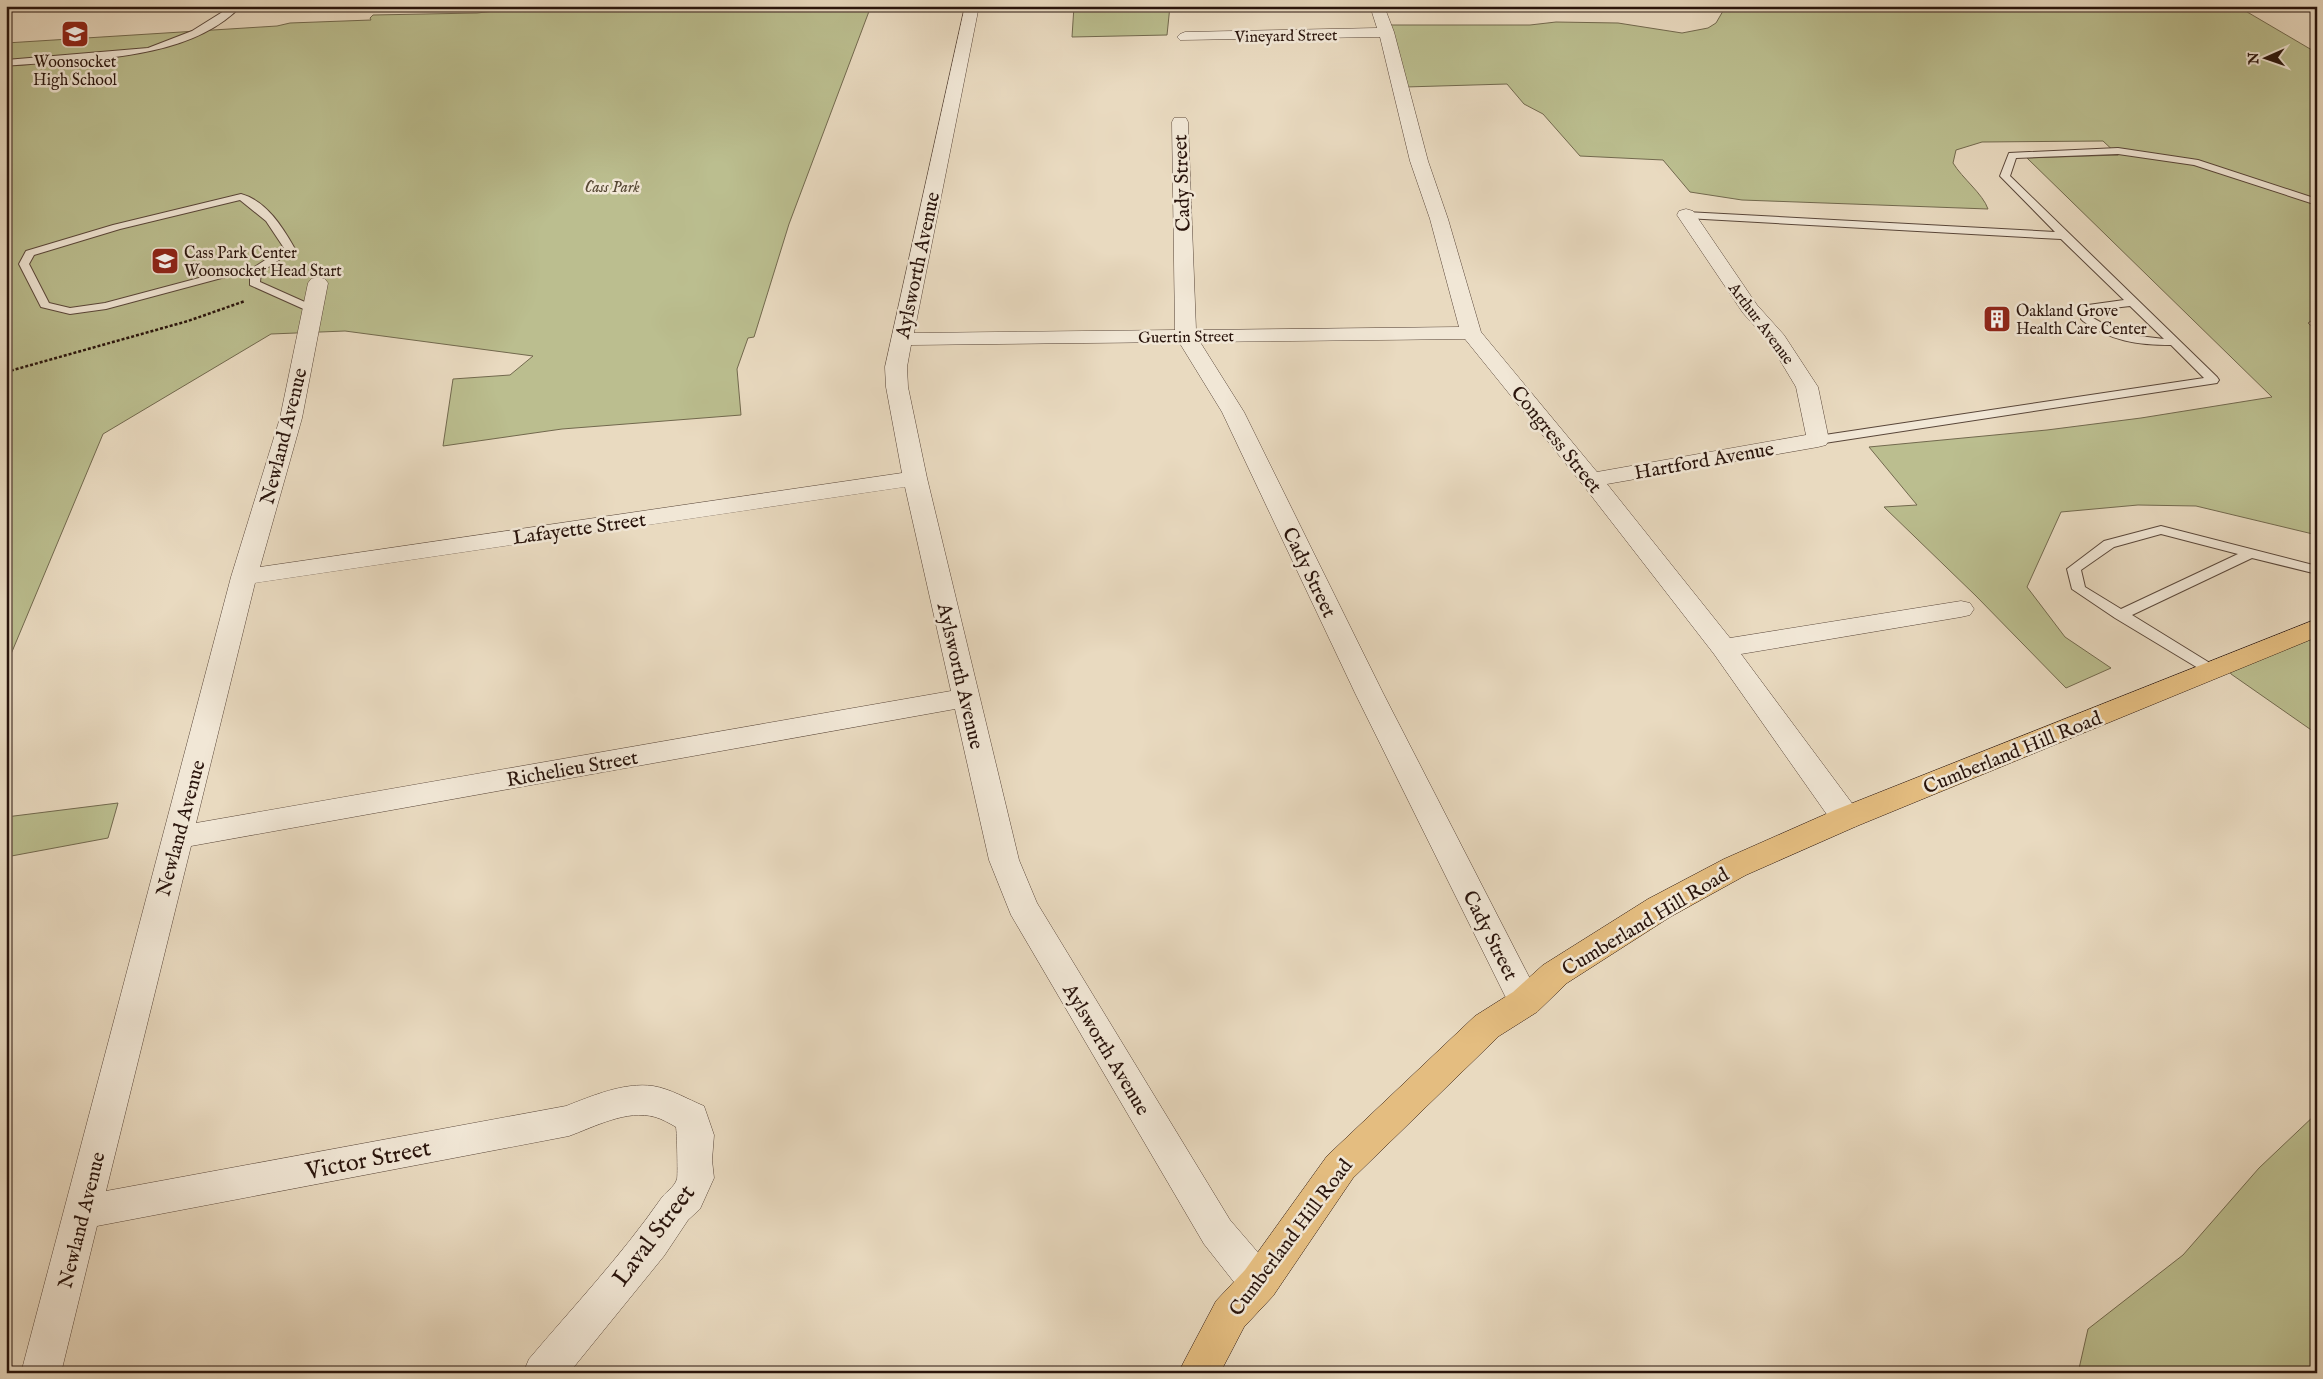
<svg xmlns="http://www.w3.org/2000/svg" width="2323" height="1379" font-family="'IM FELL English',serif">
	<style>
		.green { fill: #bbbe8f; stroke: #72694e }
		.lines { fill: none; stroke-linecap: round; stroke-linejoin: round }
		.lane-casing { stroke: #594639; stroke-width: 2 }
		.street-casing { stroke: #594639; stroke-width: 1 }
		.primary-casing { stroke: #29140c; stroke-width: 1 }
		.path { stroke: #29140c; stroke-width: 2.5; stroke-dasharray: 3 2; stroke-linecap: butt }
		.lane { fill: #f1e7d6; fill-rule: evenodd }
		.street { fill: #f1e7d6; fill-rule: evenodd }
		.primary { fill: #e4bd80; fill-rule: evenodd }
		.labels { text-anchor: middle; stroke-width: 5; stroke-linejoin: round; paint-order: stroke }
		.far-street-label { font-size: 16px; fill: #29140c; stroke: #f1e7d6 }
		.far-poi-label { font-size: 16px; fill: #29140c; stroke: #f1e7d6; text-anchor: start }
		.far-park-label { font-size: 16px; font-style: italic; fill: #554733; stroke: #f1e7d6 }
		.street-label { font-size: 20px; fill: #29140c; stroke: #f1e7d6 }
		.near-street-label { font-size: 24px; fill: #29140c; stroke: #f1e7d6 }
	</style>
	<rect width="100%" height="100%" fill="#e9dac0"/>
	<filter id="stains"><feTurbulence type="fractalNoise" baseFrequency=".004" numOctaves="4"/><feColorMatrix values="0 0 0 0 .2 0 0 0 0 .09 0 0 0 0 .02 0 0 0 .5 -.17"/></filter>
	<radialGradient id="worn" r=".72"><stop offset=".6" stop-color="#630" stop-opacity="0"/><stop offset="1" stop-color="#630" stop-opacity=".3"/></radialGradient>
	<g class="green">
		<path d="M538 6H871L789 224 754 337 748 338 737 369 741 415 562 429 443 446 453 379 510 375 533 356 345 331 271 334 103 434 6 666V43L277 26 290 23 371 20 370 18 373 15 477 13Z"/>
		<path d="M1074 6H1170L1167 35 1072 37Z"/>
		<path d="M1719 6H2237L2317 53V317L2308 323 2317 331V535L2196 506 2138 505 2061 512 2027 587 2065 637 2111 668 2066 688 1976 596 1884 507 1917 505 1869 447 2047 430 2141 418 2272 397 2027 158 2118 155 2103 141 1982 142 1956 150 1953 163C1962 178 1983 194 1988 209L1742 200 1690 192 1663 160 1580 156 1543 114 1524 104 1507 84 1405 87 1387 25H1530L1556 22 1618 23 1682 33 1708 28 1716 23 1723 11Z"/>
		<path d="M2317 627V734L2231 674 2226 666Z"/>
		<path d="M118 803 108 838 6 857V817Z"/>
		<path d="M2317 1113V1373H2078L2088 1329 2183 1255 2259 1168Z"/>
	</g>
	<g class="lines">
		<defs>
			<g id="lane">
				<path d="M232 6H241C187 63 79 59 6 66V60L148 48 192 31Z"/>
				<path d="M2118 148 2198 160 2317 199V205L2194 165 2118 154 2016 158 2010 176 2217 377 2219 380 2217 383 1818 444 1814 443 1812 440 1814 437 1818 436 2204 378 2171 345C2138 345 2110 341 2083 321L2081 319 2088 305 2124 300 2061 239 1686 218 1681 215 1686 212 2055 232 2000 176 2009 153ZM2130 306 2164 339 2122 334 2093 318 2096 310Z"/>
				<path d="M241 194C267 201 283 228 295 249L261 272 260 282 316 307 318 309 316 311H308L250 285V275L229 276 106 309 70 314 41 307 19 264 26 251 113 225ZM240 200 266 221 284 248 253 268 229 270 105 303 70 308 49 303 29 264 34 255 120 229Z"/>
				<path d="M2161 526 2317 566V574L2252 558 2132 615 2218 668 2220 671 2218 674H2208L2115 618 2072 589 2067 569 2104 541ZM2161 534 2238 554 2121 609 2085 587 2081 570 2114 547Z"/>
			</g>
			<path id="street" d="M965 6H979L914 333 1175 330 1172 122 1174 118H1186L1188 122 1196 330 1459 327 1430 219 1410 161 1380 37 1180 40 1177 37 1180 34 1185 32 1377 28 1370 6H1384L1394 32 1428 161 1448 219 1481 332 1597 472 1806 435 1796 387 1769 342 1743 313 1677 215 1679 211 1686 209 1693 211 1757 305 1784 335 1818 387 1829 440 1826 445 1818 447 1607 484 1730 638 1961 601 1970 603 1974 609 1970 615 1961 617 1741 654 1857 810 1861 818 1857 826 1846 829 1835 826 1714 654 1583 485 1465 339 1200 342 1244 412 1383 693 1542 1002 1537 1012 1525 1016 1513 1012 1355 693 1222 412 1179 342 911 345 907 367 908 387 927 478 1019 860 1037 903 1230 1220 1273 1270 1278 1283 1273 1296 1259 1301 1245 1296 1204 1244 1011 915 989 860 955 709 191 846 106 1191 566 1106C592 1096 624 1082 653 1086 671 1089 687 1099 704 1106L714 1135 712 1160 714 1178 700 1209 688 1220 664 1256 569 1373H523L529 1359C573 1307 621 1256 660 1200 665 1192 674 1188 677 1179 678 1176 677 1132 676 1127 669 1123 662 1119 655 1117 627 1109 594 1127 569 1136L97 1226 61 1373H21L231 577 280 418 308 283 311 279 318 277 325 279 328 283 302 418 260 567 902 473 886 387 885 367ZM905 487 951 691 196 823 255 583Z"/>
			<path id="primary" d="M2317 619V637L1857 826 1746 875 1670 917 1567 983 1537 1012 1499 1036 1353 1178 1273 1296 1244 1327 1220 1373H1178L1216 1301 1245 1270 1327 1156 1475 1016 1513 992 1543 965 1648 899 1724 859 1835 810Z"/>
		</defs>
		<use href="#lane" class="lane-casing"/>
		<use href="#street" class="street-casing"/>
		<use href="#primary" class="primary-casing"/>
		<path class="path" d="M6 372 188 321 245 301"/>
		<use href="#lane" class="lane"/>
		<use href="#street" class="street"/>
		<use href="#primary" class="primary"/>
	</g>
	<defs>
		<symbol id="school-square" viewBox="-11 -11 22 22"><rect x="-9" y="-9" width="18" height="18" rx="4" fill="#8f2418" stroke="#f1e7d6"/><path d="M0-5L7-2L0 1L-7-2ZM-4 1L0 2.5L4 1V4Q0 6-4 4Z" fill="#fff"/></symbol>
		<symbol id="building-square" viewBox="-11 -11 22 22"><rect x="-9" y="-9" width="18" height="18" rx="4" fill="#8f2418" stroke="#f1e7d6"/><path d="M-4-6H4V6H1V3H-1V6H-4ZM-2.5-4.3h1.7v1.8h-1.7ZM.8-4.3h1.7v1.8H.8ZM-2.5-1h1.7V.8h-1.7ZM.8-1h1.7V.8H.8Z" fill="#fff"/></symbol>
	</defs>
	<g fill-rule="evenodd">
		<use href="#school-square" x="59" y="18" width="32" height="32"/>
		<use href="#school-square" x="149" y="245" width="32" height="32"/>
		<use href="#building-square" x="1981" y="303" width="32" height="32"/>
	</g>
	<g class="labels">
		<g class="far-street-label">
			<text transform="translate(1286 35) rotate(-1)" y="6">Vineyard Street</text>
			<text transform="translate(1762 323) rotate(53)" y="6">Arthur Avenue</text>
			<text transform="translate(1186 336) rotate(-1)" y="6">Guertin Street</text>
		</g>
		<g class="far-poi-label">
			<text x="75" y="67" text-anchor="middle">Woonsocket<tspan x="75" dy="18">High School</tspan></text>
			<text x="184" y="258">Cass Park Center<tspan x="184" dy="18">Woonsocket Head Start</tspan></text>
			<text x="2016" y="316">Oakland Grove<tspan x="2016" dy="18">Health Care Center</tspan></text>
		</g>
		<g class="far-park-label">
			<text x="612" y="192">Cass Park</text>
		</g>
		<g class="street-label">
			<text transform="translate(1181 183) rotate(-92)" y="7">Cady Street</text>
			<text transform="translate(917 265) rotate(-78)" y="7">Aylsworth Avenue</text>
			<text transform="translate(283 436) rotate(-76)" y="7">Newland Avenue</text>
			<text transform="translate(1557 439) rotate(51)" y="7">Congress Street</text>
			<text transform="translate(1704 460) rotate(-10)" y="7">Hartford Avenue</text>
			<text transform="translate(579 528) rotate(-8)" y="7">Lafayette Street</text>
			<text transform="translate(1310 572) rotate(64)" y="7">Cady Street</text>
			<text transform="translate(961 676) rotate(77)" y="7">Aylsworth Avenue</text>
			<text transform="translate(2012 752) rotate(-22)" y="7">Cumberland Hill Road</text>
			<text transform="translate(572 768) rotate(-10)" y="7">Richelieu Street</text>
			<text transform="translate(180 828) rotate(-75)" y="7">Newland Avenue</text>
			<text transform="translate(1645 921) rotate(-31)" y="7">Cumberland Hill Road</text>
			<text transform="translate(1491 935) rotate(63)" y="7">Cady Street</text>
			<text transform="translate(1107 1049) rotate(59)" y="7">Aylsworth Avenue</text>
			<text transform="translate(81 1220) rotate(-76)" y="7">Newland Avenue</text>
			<text transform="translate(1290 1237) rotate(-53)" y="7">Cumberland Hill Road</text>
		</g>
		<g class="near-street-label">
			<text transform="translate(368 1159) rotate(-11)" y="8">Victor Street</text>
			<text transform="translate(653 1235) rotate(-53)" y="8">Laval Street</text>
		</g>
	</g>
	<rect width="2323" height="1379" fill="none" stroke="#e9dac0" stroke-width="25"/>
	<rect x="8" y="8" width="2308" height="1364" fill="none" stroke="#29140c" stroke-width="2.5"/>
	<rect x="12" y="12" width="2298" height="1354" fill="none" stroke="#29140c"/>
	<g transform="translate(2266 58) rotate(268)" stroke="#f1e7d6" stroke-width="4" paint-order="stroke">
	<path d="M0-4L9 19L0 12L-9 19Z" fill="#29140c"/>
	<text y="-8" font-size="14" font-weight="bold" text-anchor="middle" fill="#29140c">N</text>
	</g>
	<rect width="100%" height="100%" filter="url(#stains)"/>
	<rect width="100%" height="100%" fill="url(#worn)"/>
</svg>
